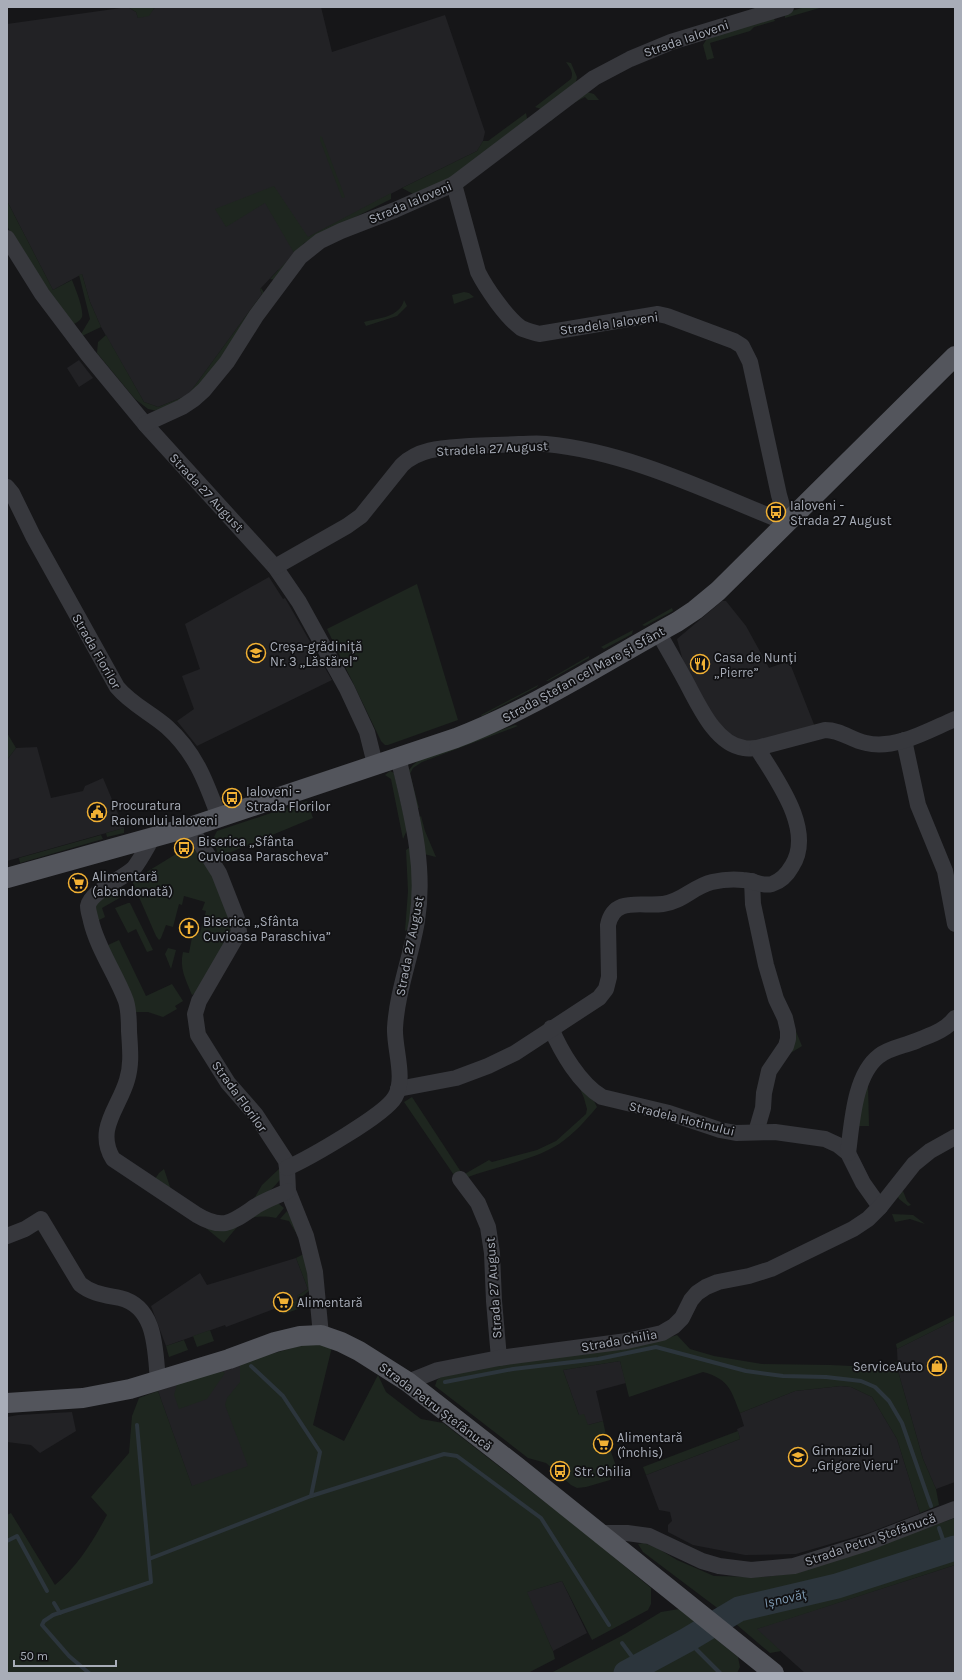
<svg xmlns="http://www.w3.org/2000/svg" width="962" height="1680" font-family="Karla,sans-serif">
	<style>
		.built { fill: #222225 }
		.green { fill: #1e261f }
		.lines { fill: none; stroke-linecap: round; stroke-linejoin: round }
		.stream { stroke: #2c353c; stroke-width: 4 }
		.river { stroke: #2c353c; stroke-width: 25 }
		.minor { stroke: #37383d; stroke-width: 16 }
		.major { stroke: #53555c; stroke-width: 20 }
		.labels { text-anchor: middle; stroke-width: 3.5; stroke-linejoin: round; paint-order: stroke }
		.street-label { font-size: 13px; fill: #a8adb8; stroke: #111113 }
		.poi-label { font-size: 13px; fill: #a8adb8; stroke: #111113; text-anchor: start }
		.water-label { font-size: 14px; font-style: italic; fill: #7f9bb3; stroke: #111113 }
	</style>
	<rect width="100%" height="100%" fill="#161618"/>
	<g class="built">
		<path d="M128 7 136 12 138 18 152 11 155 7H321L332 52 445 15 485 132 483 141 477 151 402 188 303 240 282 269 278 270 260 289 262 294 188 395 158 407 144 402 101 327 90 302 82 274 53 290 7 201V107L8 103 7 100V24Z"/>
		<path d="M79 360 93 378 79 387 67 368Z"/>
		<path d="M269 577 283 599 285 598 332 680 197 746 177 721 194 709 182 676 200 669 185 624Z"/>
		<path d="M722 601H726L746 626 769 668 789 661 815 727 754 741H739L728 734 710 714 685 668 677 639Z"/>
		<path d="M37 747 51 798 83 791 85 786 103 778 124 828 7 861V760L16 748Z"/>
		<path d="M296 1258 308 1289 297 1296 298 1300 226 1327 225 1325 166 1346 151 1306 200 1273 207 1285Z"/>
		<path d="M955 1320V1482L936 1489 923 1459 898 1371 897 1349Z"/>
		<path d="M620 1361 626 1383 596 1391 603 1421 588 1425 579 1415 563 1370Z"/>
		<path d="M240 1363 266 1502 206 1526 158 1391Z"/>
		<path d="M841 1386 851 1387 872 1397 897 1439 920 1513 868 1533 796 1554 745 1555 693 1545 668 1532V1525L672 1521 670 1512 659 1510 646 1475 740 1439 737 1429 744 1426 740 1413 795 1391Z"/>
		<path d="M72 1412 76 1431 40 1453 31 1445 7 1442V1417L18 1415Z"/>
		<path d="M955 1565V1673H805L756 1629Z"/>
		<path d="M562 1581 587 1633 553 1651 526 1592Z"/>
	</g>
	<g class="green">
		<path d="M128 7H155L149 16 138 18 136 12Z"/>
		<path d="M805 7H823L785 18 784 13Z"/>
		<path d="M773 16 775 21 754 27 750 31 710 43 714 58 707 60 703 45 708 37Z"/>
		<path d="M566 62 571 63 577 77 575 87 544 110 535 107 571 79C574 72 570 68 566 62Z"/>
		<path d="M587 92 594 94 599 100H588L585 97 566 107 551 121V118Z"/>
		<path d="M526 113 528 124 447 180 415 195 402 188 477 151 483 141H488Z"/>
		<path d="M320 136 322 137 345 197 342 198 320 140Z"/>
		<path d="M274 186 308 237 391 193V199L304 243 276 280 270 279C278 270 286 263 294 253L265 203 226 227 215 209Z"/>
		<path d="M7 201 53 290 72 280C75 288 84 309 82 317 80 321 76 323 72 325L20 248 7 226Z"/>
		<path d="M82 274 90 302 101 327 82 336 81 334 90 319 79 275Z"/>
		<path d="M261 288 265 294 210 379 191 397 157 411 148 409 135 399 97 353 98 342 106 335 144 402 158 407 188 395 262 294 260 289Z"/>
		<path d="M464 292 469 293 474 297 454 304 452 295Z"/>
		<path d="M404 300 407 306 397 316 366 326 364 322C379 318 400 317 404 300Z"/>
		<path d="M417 584 458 720 388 745H385L381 741 327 629Z"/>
		<path d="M672 608 673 611 645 626 642 625Z"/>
		<path d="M633 630 632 634 604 649 601 647Z"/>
		<path d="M589 656V658L548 681H546Z"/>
		<path d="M538 685 537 687 482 716 481 715Z"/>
		<path d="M515 725 518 726 422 762 413 768 410 774 419 808 414 807 409 770 413 765 420 759Z"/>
		<path d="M7 733 16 748 7 760Z"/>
		<path d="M390 771 394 773 407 830 403 839 391 779 385 775Z"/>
		<path d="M307 801 313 818 219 857 213 839 217 831Z"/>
		<path d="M421 816 425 831 436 857 424 854 417 819Z"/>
		<path d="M124 828V833L107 837 106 833Z"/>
		<path d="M101 835 103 839 20 863 19 858Z"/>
		<path d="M413 845V925L405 931 408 891 406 850Z"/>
		<path d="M193 849C219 867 224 903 232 931L197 992 192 995C186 980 179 968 183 952L189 953 193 932 200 933 206 911 202 910 205 902 184 896 182 905 179 904 173 927 166 925 161 938 159 940 156 936 132 881 176 854Z"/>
		<path d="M122 887 125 893 123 896 102 908 105 917 97 921 94 904Z"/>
		<path d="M128 903H130L153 950 147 952 136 929 128 933 115 908Z"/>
		<path d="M119 940 146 996 172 984 183 1001 175 1006 177 1009 163 1017 148 1012H134L108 945Z"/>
		<path d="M168 948 176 950 171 969 165 954Z"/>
		<path d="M779 990 802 1046 789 1054Z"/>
		<path d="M877 1065 868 1085 869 1126H855L861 1095Z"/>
		<path d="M576 1080 593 1099 597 1107C586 1120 574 1134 559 1144 531 1162 489 1167 458 1181L404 1102 412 1097 463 1175 489 1160 492 1162 537 1150 556 1141 586 1114 587 1109 584 1098Z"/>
		<path d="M280 1159 282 1177C272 1191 260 1199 246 1207L255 1197 262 1185 280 1168Z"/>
		<path d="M164 1169 172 1193 155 1179 159 1173Z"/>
		<path d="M903 1191 907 1201 911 1205 908 1206 899 1199 897 1195Z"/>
		<path d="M269 1204H279L284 1208 276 1218C248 1213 241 1221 224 1243L185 1211 205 1222Z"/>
		<path d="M287 1211 302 1239 310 1290 298 1300V1309L284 1314 278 1308 298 1300 297 1296 308 1289 296 1258 304 1254 298 1236 289 1221 280 1219Z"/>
		<path d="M892 1214 913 1215 925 1224 910 1219 895 1222Z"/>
		<path d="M955 1315V1320L897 1349 896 1344Z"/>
		<path d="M210 1330 214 1341 197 1347 193 1336Z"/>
		<path d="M677 1335 690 1349 714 1356 762 1364 831 1365 872 1367 897 1362 898 1371 923 1459 936 1489 939 1505 920 1513 897 1439 872 1397 851 1387 841 1386 795 1391 740 1413C731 1390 729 1379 703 1372L629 1397 620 1361 563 1370 579 1415 584 1414 588 1425 603 1421 606 1435 593 1439 597 1453 610 1449 617 1469 610 1480 586 1487 577 1488 571 1485 546 1463 528 1458 435 1386 437 1380 442 1376 492 1365 655 1342Z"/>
		<path d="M184 1340 188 1350 169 1357 166 1346Z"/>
		<path d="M306 1344H321L332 1347 313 1425 344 1441 378 1375 386 1392 421 1419 443 1423 580 1529 651 1588V1604L648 1610 592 1640 562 1581 527 1592 553 1651 555 1659 528 1673H7V1515L11 1513 55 1585C78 1566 93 1541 107 1515L91 1497 129 1453 132 1416 139 1398 158 1391 192 1486 248 1466 225 1405 227 1398 240 1382V1363Z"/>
		<path d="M220 1370 225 1373 207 1399 179 1409 174 1395 177 1384Z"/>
		<path d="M738 1431 740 1439 646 1475 643 1467Z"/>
		<path d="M955 1518V1565L757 1629 781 1651 770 1653 716 1607 643 1552 638 1544 644 1543 657 1548 677 1560 714 1576 764 1577 797 1573Z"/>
		<path d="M679 1609 738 1657 740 1667 737 1673H551L625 1634 661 1612Z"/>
	</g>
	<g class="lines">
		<g class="stream">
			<path d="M445 1382 513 1369 598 1359 656 1347 746 1371 783 1376 826 1377 861 1381 875 1387 889 1401 902 1423 931 1506"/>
			<path d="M311 1496 444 1454 457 1456 541 1518 609 1625"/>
			<path d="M939 1528 947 1551"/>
			<path d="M7 1541 17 1536 47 1591"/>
			<path d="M149 1559 311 1496 320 1452 283 1396 251 1366"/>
			<path d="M54 1603 60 1613"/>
			<path d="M687 1640 720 1673"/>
			<path d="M622 1643 639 1666"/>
			<path d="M89 1673 69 1656 42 1625 44 1621 53 1615 151 1582 137 1425"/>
		</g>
		<path class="river" d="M626 1673 687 1640 739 1609 837 1586 955 1548"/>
		<g class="minor">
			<path d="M454 184 478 272C486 288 506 317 521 328 527 331 533 332 539 334L658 314 667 316 734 341 742 346 750 362 779 495 787 523"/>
			<path d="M7 238 42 294 88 355 145 424 275 567 299 602 347 689 367 732 375 764"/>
			<path d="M145 424 182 407 194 399 204 390 227 362 256 316 300 257 320 241 341 231 395 210 454 184 594 78 630 59 671 42 786 7"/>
			<path d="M7 487 12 493 33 536 117 687C131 704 151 713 167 727 196 753 206 782 219 817"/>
			<path d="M275 567 347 526 361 516 402 465C421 447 447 448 470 446 487 445 503 445 519 444 528 444 537 443 546 444 630 452 709 492 787 523"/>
			<path d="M658 632C667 648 676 663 684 678 697 701 714 744 744 748 748 749 753 748 757 748"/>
			<path d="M904 740 918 805 945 871 955 924"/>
			<path d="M190 827 219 873 237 919 239 932 199 1001 195 1014 198 1035 228 1083 256 1115 286 1161 287 1168 288 1191 306 1236 315 1272 321 1335"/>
			<path d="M153 837C147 847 141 859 134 868 123 879 91 891 88 906 88 911 90 916 91 921 98 950 116 974 126 1001 129 1011 129 1021 129 1031 130 1048 132 1064 127 1080 119 1108 95 1129 113 1159L197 1215C224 1231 232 1222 256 1206 266 1200 277 1196 288 1191"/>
			<path d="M752 881 753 904 766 965 776 999 785 1018 788 1031V1039L786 1046 769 1071 764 1093 763 1108 756 1132"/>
			<path d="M551 1028C561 1052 580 1084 602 1097L669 1113 720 1130 736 1133 775 1132 825 1139 838 1145 848 1153 863 1183 880 1207"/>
			<path d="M398 1089 456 1078 488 1066 515 1053 599 998 606 989 609 977 608 925C614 896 641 907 663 904 682 902 694 886 712 882 721 880 733 879 743 880 754 880 760 887 772 884 781 881 787 875 792 866 815 830 776 779 757 748L825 730C841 730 851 740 866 743 896 750 929 730 955 719"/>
			<path d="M848 1153C852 1124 854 1075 879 1056 889 1048 904 1046 916 1041 930 1035 945 1031 955 1018"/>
			<path d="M287 1168C309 1158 385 1115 395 1097 406 1079 394 1048 395 1028 397 992 411 957 417 921 426 865 411 812 398 757"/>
			<path d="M460 1179 478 1203 488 1227 492 1253 494 1301 499 1358"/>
			<path d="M7 1236 25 1229 41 1219 80 1284C92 1294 106 1295 120 1298 157 1307 155 1351 158 1381"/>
			<path d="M408 1382 438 1370 499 1358 627 1341 662 1333 674 1326 682 1318 691 1300 697 1293 706 1287 718 1282 749 1276 771 1269 853 1229 868 1219 880 1207 914 1164 930 1151 955 1137"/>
			<path d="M600 1533H627L649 1536 702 1561 719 1566 751 1570 794 1566 867 1543 955 1509"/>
		</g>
		<g class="major">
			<path d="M7 878 190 827 456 738C534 708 604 662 677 622L695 610 718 591 955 356"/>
			<path d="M7 1403 83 1398 130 1389 229 1359 275 1342 300 1336 321 1335 341 1342 359 1351 408 1382 516 1466 774 1673"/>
		</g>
	</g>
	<defs>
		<symbol id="bus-ring" viewBox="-11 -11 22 22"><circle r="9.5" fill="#111113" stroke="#f2b134" stroke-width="1.5"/><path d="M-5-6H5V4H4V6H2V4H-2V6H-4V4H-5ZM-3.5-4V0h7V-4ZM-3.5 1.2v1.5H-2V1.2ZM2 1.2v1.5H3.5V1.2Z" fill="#f2b134"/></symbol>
		<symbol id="school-ring" viewBox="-11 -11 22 22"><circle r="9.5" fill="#111113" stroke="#f2b134" stroke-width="1.5"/><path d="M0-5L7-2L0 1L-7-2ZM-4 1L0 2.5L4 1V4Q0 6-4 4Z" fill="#f2b134"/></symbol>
		<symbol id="restaurant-ring" viewBox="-11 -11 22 22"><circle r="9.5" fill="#111113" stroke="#f2b134" stroke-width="1.5"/><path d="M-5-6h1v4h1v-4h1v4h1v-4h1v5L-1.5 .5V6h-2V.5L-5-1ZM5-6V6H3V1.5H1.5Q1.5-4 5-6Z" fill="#f2b134"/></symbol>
		<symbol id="civic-ring" viewBox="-11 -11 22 22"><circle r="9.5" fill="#111113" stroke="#f2b134" stroke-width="1.5"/><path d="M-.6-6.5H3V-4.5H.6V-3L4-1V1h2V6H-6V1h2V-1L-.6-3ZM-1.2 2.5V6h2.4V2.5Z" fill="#f2b134"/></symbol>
		<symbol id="supermarket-ring" viewBox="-11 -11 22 22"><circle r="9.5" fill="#111113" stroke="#f2b134" stroke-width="1.5"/><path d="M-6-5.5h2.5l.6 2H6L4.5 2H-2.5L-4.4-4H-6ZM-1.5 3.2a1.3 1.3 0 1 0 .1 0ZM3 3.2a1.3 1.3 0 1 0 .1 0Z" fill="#f2b134"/></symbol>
		<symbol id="church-ring" viewBox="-11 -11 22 22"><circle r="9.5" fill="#111113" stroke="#f2b134" stroke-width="1.5"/><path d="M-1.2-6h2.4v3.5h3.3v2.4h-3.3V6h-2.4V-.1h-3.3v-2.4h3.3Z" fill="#f2b134"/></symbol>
		<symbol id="shop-ring" viewBox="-11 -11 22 22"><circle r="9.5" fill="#111113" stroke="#f2b134" stroke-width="1.5"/><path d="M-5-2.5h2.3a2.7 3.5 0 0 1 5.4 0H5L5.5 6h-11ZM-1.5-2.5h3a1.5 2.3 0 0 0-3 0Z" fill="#f2b134"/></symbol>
	</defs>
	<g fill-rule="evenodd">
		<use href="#bus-ring" x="765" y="501" width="22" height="22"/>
		<use href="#school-ring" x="245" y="642" width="22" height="22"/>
		<use href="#restaurant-ring" x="689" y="653" width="22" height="22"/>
		<use href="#bus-ring" x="221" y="787" width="22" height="22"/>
		<use href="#civic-ring" x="86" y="801" width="22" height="22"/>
		<use href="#bus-ring" x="173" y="837" width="22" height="22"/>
		<use href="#supermarket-ring" x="67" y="872" width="22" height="22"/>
		<use href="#church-ring" x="178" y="917" width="22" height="22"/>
		<use href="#supermarket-ring" x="272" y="1291" width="22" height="22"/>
		<use href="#shop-ring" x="926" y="1355" width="22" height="22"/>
		<use href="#supermarket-ring" x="592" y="1433" width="22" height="22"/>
		<use href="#school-ring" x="787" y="1446" width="22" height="22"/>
		<use href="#bus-ring" x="549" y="1460" width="22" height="22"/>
	</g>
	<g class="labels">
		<g class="street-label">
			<text transform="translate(686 38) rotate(-19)" y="5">Strada Ialoveni</text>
			<text transform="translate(410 202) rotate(-23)" y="5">Strada Ialoveni</text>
			<text transform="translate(609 323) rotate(-8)" y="5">Stradela Ialoveni</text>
			<text transform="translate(492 448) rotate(-3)" y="5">Stradela 27 August</text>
			<text transform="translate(207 492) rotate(47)" y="5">Strada 27 August</text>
			<text transform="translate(97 651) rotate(60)" y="5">Strada Florilor</text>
			<text transform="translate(583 674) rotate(-29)" y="5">Strada Ștefan cel Mare și Sfânt</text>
			<text transform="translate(409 946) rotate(-79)" y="5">Strada 27 August</text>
			<text transform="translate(240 1096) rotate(54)" y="5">Strada Florilor</text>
			<text transform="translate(682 1118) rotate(14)" y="5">Stradela Hotinului</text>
			<text transform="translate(493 1288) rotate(-94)" y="5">Strada 27 August</text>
			<text transform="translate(619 1340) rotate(-10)" y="5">Strada Chilia</text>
			<text transform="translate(436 1406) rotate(37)" y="5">Strada Petru Ștefănucă</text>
			<text transform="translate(870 1539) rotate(-19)" y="5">Strada Petru Ştefănucă</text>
		</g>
		<g class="poi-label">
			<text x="790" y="510">Ialoveni -<tspan x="790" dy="15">Strada 27 August</tspan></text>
			<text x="270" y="651">Creșa-grădiniță<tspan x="270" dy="15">Nr. 3 „Lăstărel”</tspan></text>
			<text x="714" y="662">Casa de Nunți<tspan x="714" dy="15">„Pierre”</tspan></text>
			<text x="246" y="796">Ialoveni -<tspan x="246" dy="15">Strada Florilor</tspan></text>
			<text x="111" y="810">Procuratura<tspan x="111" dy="15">Raionului Ialoveni</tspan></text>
			<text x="198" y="846">Biserica „Sfânta<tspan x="198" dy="15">Cuvioasa Parascheva”</tspan></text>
			<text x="92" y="881">Alimentară<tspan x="92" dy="15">(abandonată)</tspan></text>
			<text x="203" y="926">Biserica „Sfânta<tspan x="203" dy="15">Cuvioasa Paraschiva”</tspan></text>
			<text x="297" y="1307">Alimentară</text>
			<text x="923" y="1371" text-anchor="end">ServiceAuto</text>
			<text x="617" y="1442">Alimentară<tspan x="617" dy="15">(închis)</tspan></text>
			<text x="812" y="1455">Gimnaziul<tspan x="812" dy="15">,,Grigore Vieru"</tspan></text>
			<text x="574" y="1476">Str. Chilia</text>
		</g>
		<g class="water-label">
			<text transform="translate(785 1598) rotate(-13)" y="5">Ișnovăț</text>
		</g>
	</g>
	<rect width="962" height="1680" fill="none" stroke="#a8adb8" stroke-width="16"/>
	<path d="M14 1660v6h102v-6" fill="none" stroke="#a8adb8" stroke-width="2"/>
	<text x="20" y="1660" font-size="12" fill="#a8adb8" stroke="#111113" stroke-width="3" paint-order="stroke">50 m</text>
</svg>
